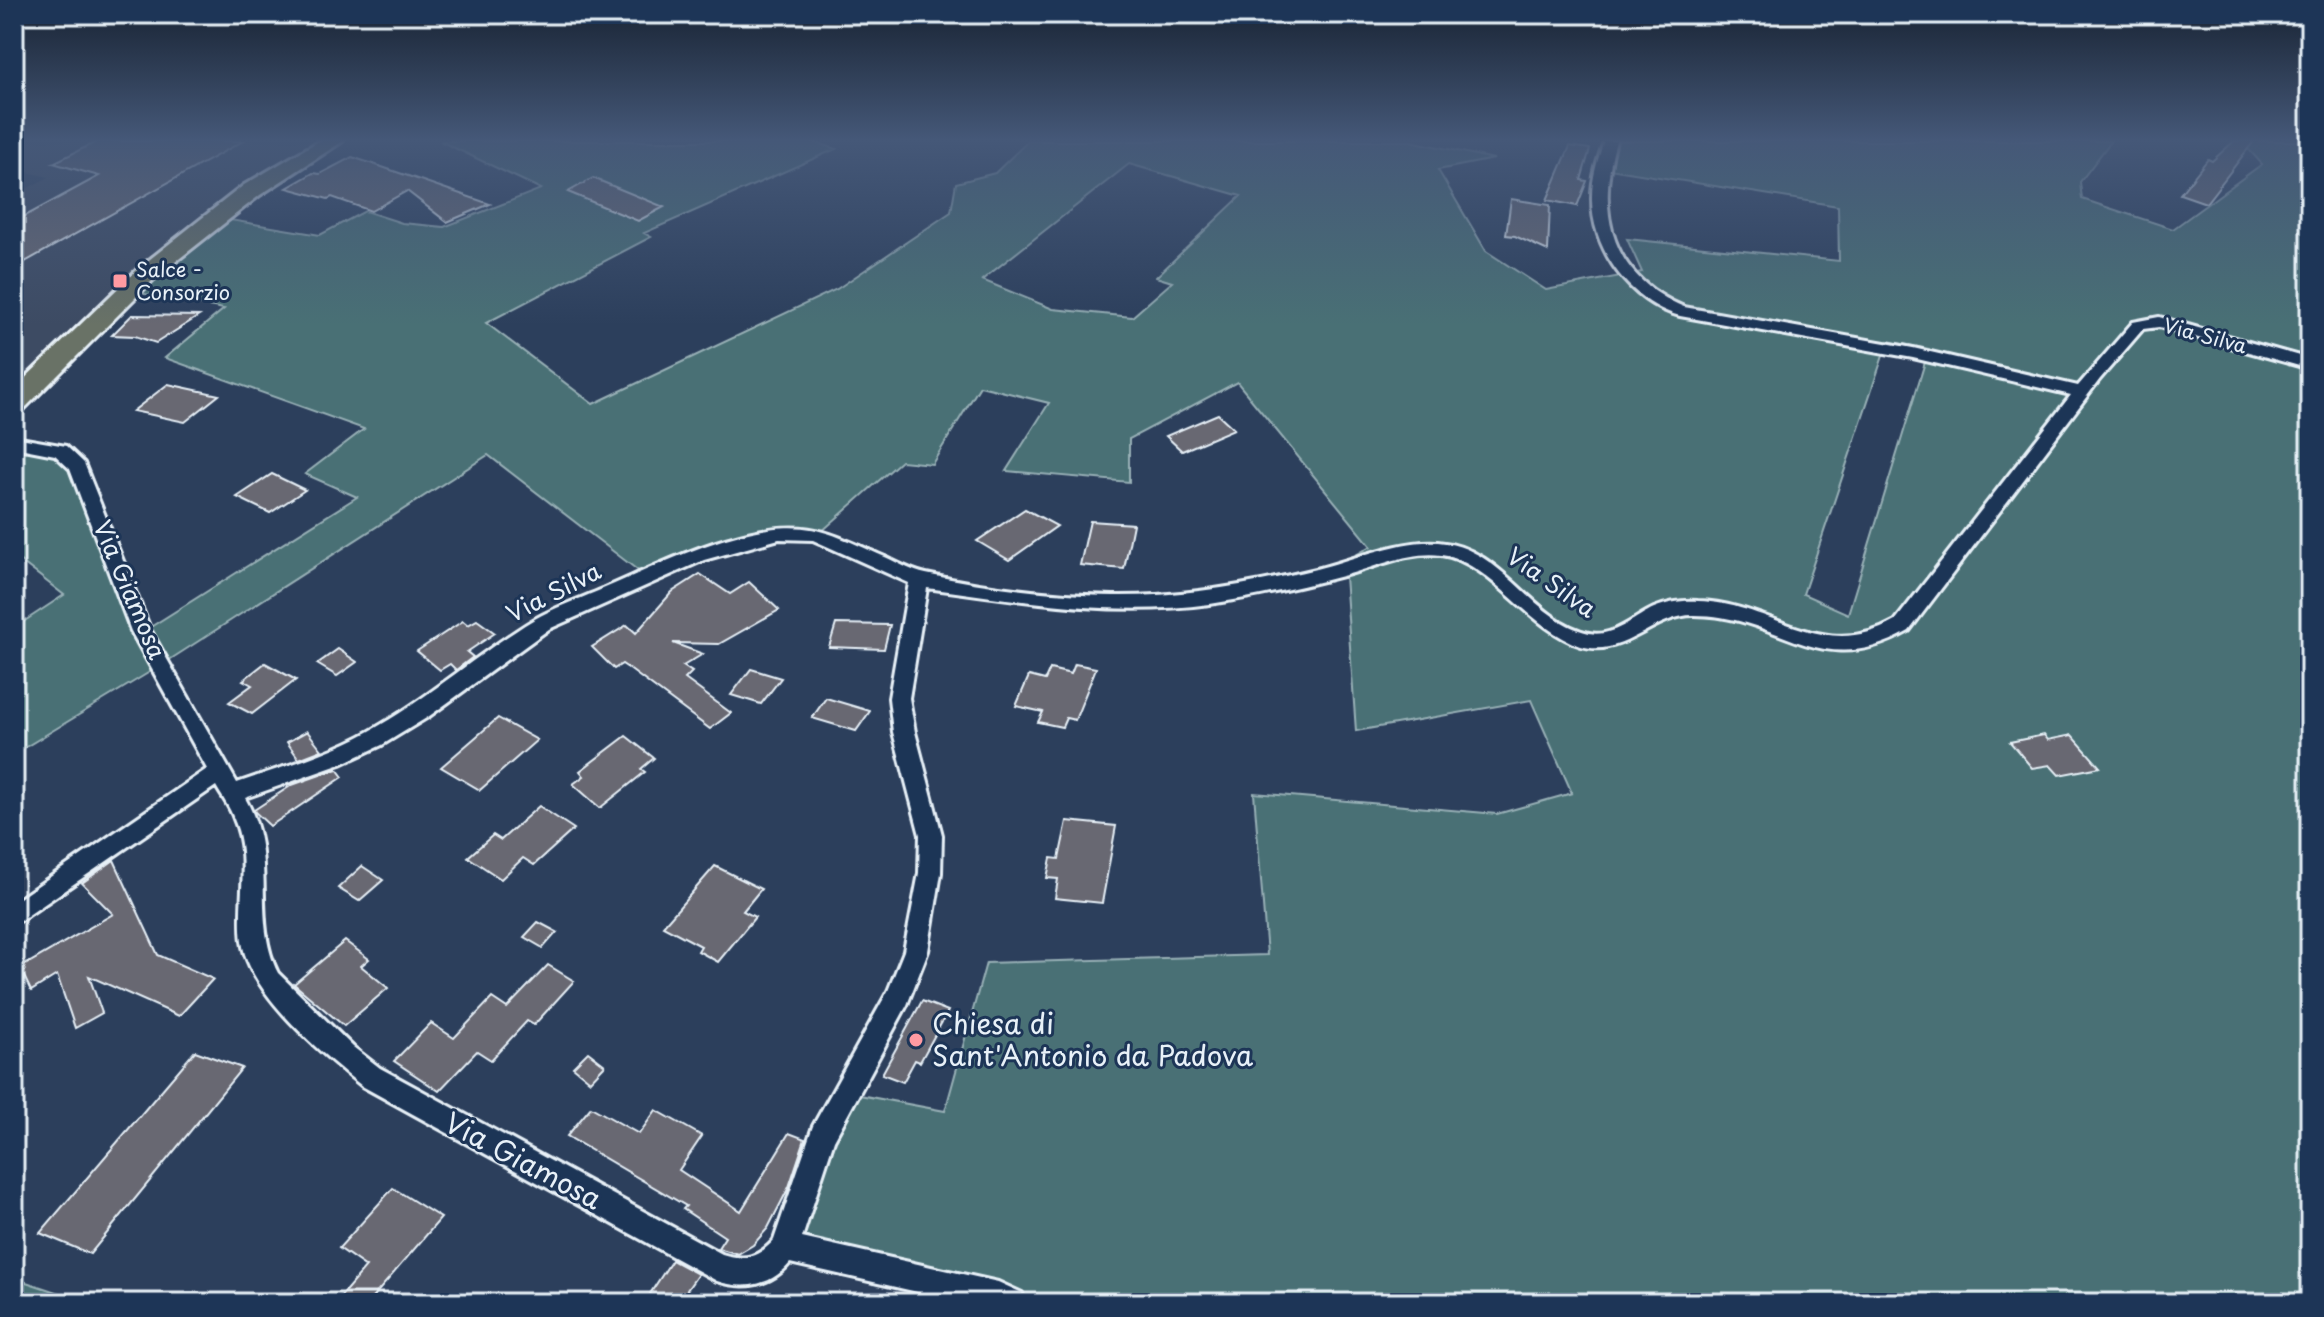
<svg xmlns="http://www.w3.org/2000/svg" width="2324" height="1317" font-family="'Playpen Sans',sans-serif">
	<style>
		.built { fill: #3e4b63 }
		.green { fill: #487075; stroke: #98b0b6; stroke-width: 2; fill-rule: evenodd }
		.building { fill: #686772; stroke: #e8f1f8; stroke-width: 2 }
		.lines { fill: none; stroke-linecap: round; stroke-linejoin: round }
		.minor-casing { stroke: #e8f1f8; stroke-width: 6 }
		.primary-casing { stroke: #e8f1f8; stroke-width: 6 }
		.minor { fill: #1d3557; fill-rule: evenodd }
		.primary { fill: #697266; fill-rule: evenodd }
		.poi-dot { fill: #ff9aa2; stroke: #1d3557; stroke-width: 3 }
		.labels { text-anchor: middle; stroke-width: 6; stroke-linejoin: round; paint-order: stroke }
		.far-poi-label { font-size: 20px; fill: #e8f1f8; stroke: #1d3557; text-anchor: start }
		.far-street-label { font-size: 20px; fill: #e8f1f8; stroke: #1d3557 }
		.street-label { font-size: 24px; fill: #e8f1f8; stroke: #1d3557 }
		.near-poi-label { font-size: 28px; fill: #e8f1f8; stroke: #1d3557; text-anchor: start }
		.near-street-label { font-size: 28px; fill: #e8f1f8; stroke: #1d3557 }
	</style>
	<rect width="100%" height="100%" fill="#2c3f5c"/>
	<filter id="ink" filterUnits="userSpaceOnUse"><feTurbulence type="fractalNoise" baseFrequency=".0125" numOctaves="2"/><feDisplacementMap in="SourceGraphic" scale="16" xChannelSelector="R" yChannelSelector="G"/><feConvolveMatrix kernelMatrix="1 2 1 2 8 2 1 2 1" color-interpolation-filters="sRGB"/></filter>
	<g filter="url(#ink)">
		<path class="built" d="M14 141H330L243 191 14 404V195L49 177 14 169Z"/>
		<g class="green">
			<path d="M440 141H811L836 149 644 233 651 237 486 323 593 404 837 289 951 212 956 183 995 173 1028 141H1411L1494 159 1438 170 1486 251 1546 290 1642 272 1627 239 1839 261 1838 206 1609 169 1616 141H2111L2080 182 2082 199 2173 229 2262 164 2241 141H2310V1303H966L784 1258 854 1094 945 1111 986 963 1267 955 1254 793 1497 814 1572 793 1531 700 1356 731 1344 562 1371 546 1237 382 1129 439V482L1006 471 1049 403 980 386 932 464 901 461 820 533 790 529 649 579 488 455 163 664 14 754V628L64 595 14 556V448L43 450 67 465 133 638 357 497 305 474 364 429 165 358 224 309 129 291 212 217 320 235 365 211 402 223 444 227 541 189ZM1129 164 1241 196 1156 277 1172 282 1132 317 1053 309 982 280ZM1888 341 1929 349 1848 614 1803 594Z"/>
			<path d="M14 1278 89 1303H14Z"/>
		</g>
		<g class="building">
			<path d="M98 141H243L14 268V222L99 176 53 163Z"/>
			<path d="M2234 141H2254L2206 203 2180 194 2208 159 2212 161Z"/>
			<path d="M1570 146 1590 149 1581 180 1587 181 1577 206 1547 200Z"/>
			<path d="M352 157 382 167 490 204 447 222 407 191 371 211 332 197 328 199 287 188 313 173 320 174Z"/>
			<path d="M593 178 664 207 638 221 568 192Z"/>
			<path d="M1511 199 1550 205 1548 251 1515 236 1506 235Z"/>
			<path d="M132 315 199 316 156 343 135 336 112 335Z"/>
			<path d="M168 384 219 395 185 422 133 411Z"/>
			<path d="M1218 414 1234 429 1182 451 1166 436Z"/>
			<path d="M272 474 305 490 270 513 237 497Z"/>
			<path d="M1025 509 1057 526 1009 560 977 541Z"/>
			<path d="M1090 521 1133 524 1124 569 1080 565Z"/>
			<path d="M700 574 730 594 749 582 779 610 719 644 673 643 703 654 683 666 692 672 685 679 731 713 710 729 628 668 622 664 614 669 592 647 627 625 636 633 672 592Z"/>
			<path d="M477 620 495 633 467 652 473 657 456 670 450 664 440 670 417 651 463 621 468 625Z"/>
			<path d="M836 624 890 625 884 649 829 647Z"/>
			<path d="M338 649 357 662 337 676 317 664Z"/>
			<path d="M265 663 296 680 252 714 229 702 252 685 243 680Z"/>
			<path d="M1075 664 1096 668 1075 720 1066 718 1062 727 1038 722 1043 712 1016 706 1029 676 1045 680 1050 669 1071 674Z"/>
			<path d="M751 669 781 678 761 704 731 695Z"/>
			<path d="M826 698 870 711 856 731 812 718Z"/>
			<path d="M498 718 537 740 480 790 441 767Z"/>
			<path d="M307 731 322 750 299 759 287 742Z"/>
			<path d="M2044 735 2048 740 2072 735 2100 767 2059 775 2050 765 2032 768 2010 742Z"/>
			<path d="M626 736 654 758 641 769 645 772 600 808 573 784 584 776 580 771Z"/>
			<path d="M337 769 343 777 270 826 255 812 254 810 292 785Z"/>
			<path d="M539 806 574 829 534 865 523 858 501 879 468 857 493 835 501 840Z"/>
			<path d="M1067 821 1116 826 1102 903 1055 898 1058 879 1047 878 1051 858 1059 859Z"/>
			<path d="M114 860 158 955 213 979 179 1016 89 976 102 1013 75 1028 57 975 31 991 20 968 113 914 82 883Z"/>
			<path d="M362 866 383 880 359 901 338 888Z"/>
			<path d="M715 866 761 889 743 911 755 917 718 962 698 951 701 946 663 926Z"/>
			<path d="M538 922 557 932 543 948 524 937Z"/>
			<path d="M345 941 369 959 361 966 388 988 344 1026 294 984Z"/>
			<path d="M548 965 574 981 534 1025 527 1021 491 1060 477 1051 439 1091 394 1061 431 1023 454 1038 492 998 507 1008Z"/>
			<path d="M922 1001 948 1011 920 1062 915 1060 903 1082 882 1074Z"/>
			<path d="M195 1051 242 1068 90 1254 40 1233Z"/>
			<path d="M588 1052 605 1065 590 1081 573 1067Z"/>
			<path d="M591 1107 639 1134 656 1110 702 1136 679 1170 741 1211 789 1133 805 1139 789 1187 768 1228 753 1245 738 1254 718 1248 725 1237 683 1209 686 1206 567 1136Z"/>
			<path d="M393 1188 441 1218 368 1303H335L366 1267 339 1248Z"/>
			<path d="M672 1260 698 1274 678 1303H644Z"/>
		</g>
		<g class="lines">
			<defs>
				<path id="minor" d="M1604 141H1616C1596 213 1610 276 1684 307L1913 348 2078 386 2133 322 2159 317 2310 359V369L2159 327 2143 329 2100 379 1909 631C1818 683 1781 615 1695 615 1654 614 1623 659 1581 646 1529 629 1490 561 1441 555 1410 551 1376 567 1346 575 1301 587 1256 597 1210 604 1114 617 1022 601 927 588L909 698 915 732 942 835 941 873 928 951 907 1005 834 1140 802 1238 998 1282 1022 1293 1026 1303H966L790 1263C771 1286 744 1290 717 1281L362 1086C322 1054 249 993 242 941 237 901 251 857 234 819 230 807 222 797 216 786L14 925V902L207 769 131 631 70 469 55 455 14 447V437L66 446 84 463 151 631 237 783C282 767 329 754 370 731 428 699 477 654 533 620 553 608 577 600 598 591 645 571 690 548 740 535 806 518 825 531 885 557 898 563 912 571 926 574 986 587 1052 595 1113 596 1181 597 1250 585 1316 569 1352 560 1401 539 1438 542 1503 547 1531 620 1589 633 1613 638 1634 617 1654 608 1669 602 1683 600 1698 601 1773 603 1821 663 1895 621L2071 395 1913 358 1680 316C1629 302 1591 248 1592 197 1592 177 1598 159 1604 141ZM779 539 813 540 909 583 889 698 893 732 920 835 919 873 904 951 888 991 813 1126 774 1240C758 1258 745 1261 722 1254L380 1068 353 1047 278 973C250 916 279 857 245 798L341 764 382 745 428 717 549 629 704 560Z"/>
				<path id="primary" d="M319 141H343L260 195 156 277 23 410 14 412V389L140 267 244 185Z"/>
			</defs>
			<use href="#minor" class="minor-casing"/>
			<use href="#primary" class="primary-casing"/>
			<use href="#minor" class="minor"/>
			<use href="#primary" class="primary"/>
		</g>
	</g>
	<linearGradient id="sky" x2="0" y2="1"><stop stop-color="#182333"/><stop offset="0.43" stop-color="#455878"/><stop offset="1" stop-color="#455878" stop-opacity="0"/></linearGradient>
	<rect width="2324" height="325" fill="url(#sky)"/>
	<g class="poi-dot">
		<rect x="112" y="273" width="16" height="16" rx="4"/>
		<circle cx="916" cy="1040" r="8"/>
	</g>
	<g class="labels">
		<g class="far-poi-label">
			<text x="136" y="277">Salce -<tspan x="136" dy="23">Consorzio</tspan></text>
		</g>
		<g class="far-street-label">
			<text transform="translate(2205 336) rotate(15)" y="7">Via Silva</text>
		</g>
		<g class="street-label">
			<text transform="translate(1551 583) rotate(35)" y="8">Via Silva</text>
			<text transform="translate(129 590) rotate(67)" y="8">Via Giamosa</text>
			<text transform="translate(554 593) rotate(-27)" y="8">Via Silva</text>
		</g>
		<g class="near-poi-label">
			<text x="932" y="1034">Chiesa di<tspan x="932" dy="32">Sant'Antonio da Padova</tspan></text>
		</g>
		<g class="near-street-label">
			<text transform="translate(523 1161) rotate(28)" y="10">Via Giamosa</text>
		</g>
	</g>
	<rect width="2324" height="1317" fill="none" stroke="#1d3557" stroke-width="48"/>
	<rect x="24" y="24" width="2276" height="1269" fill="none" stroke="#e8f1f8" stroke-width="3" filter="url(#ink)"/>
</svg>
